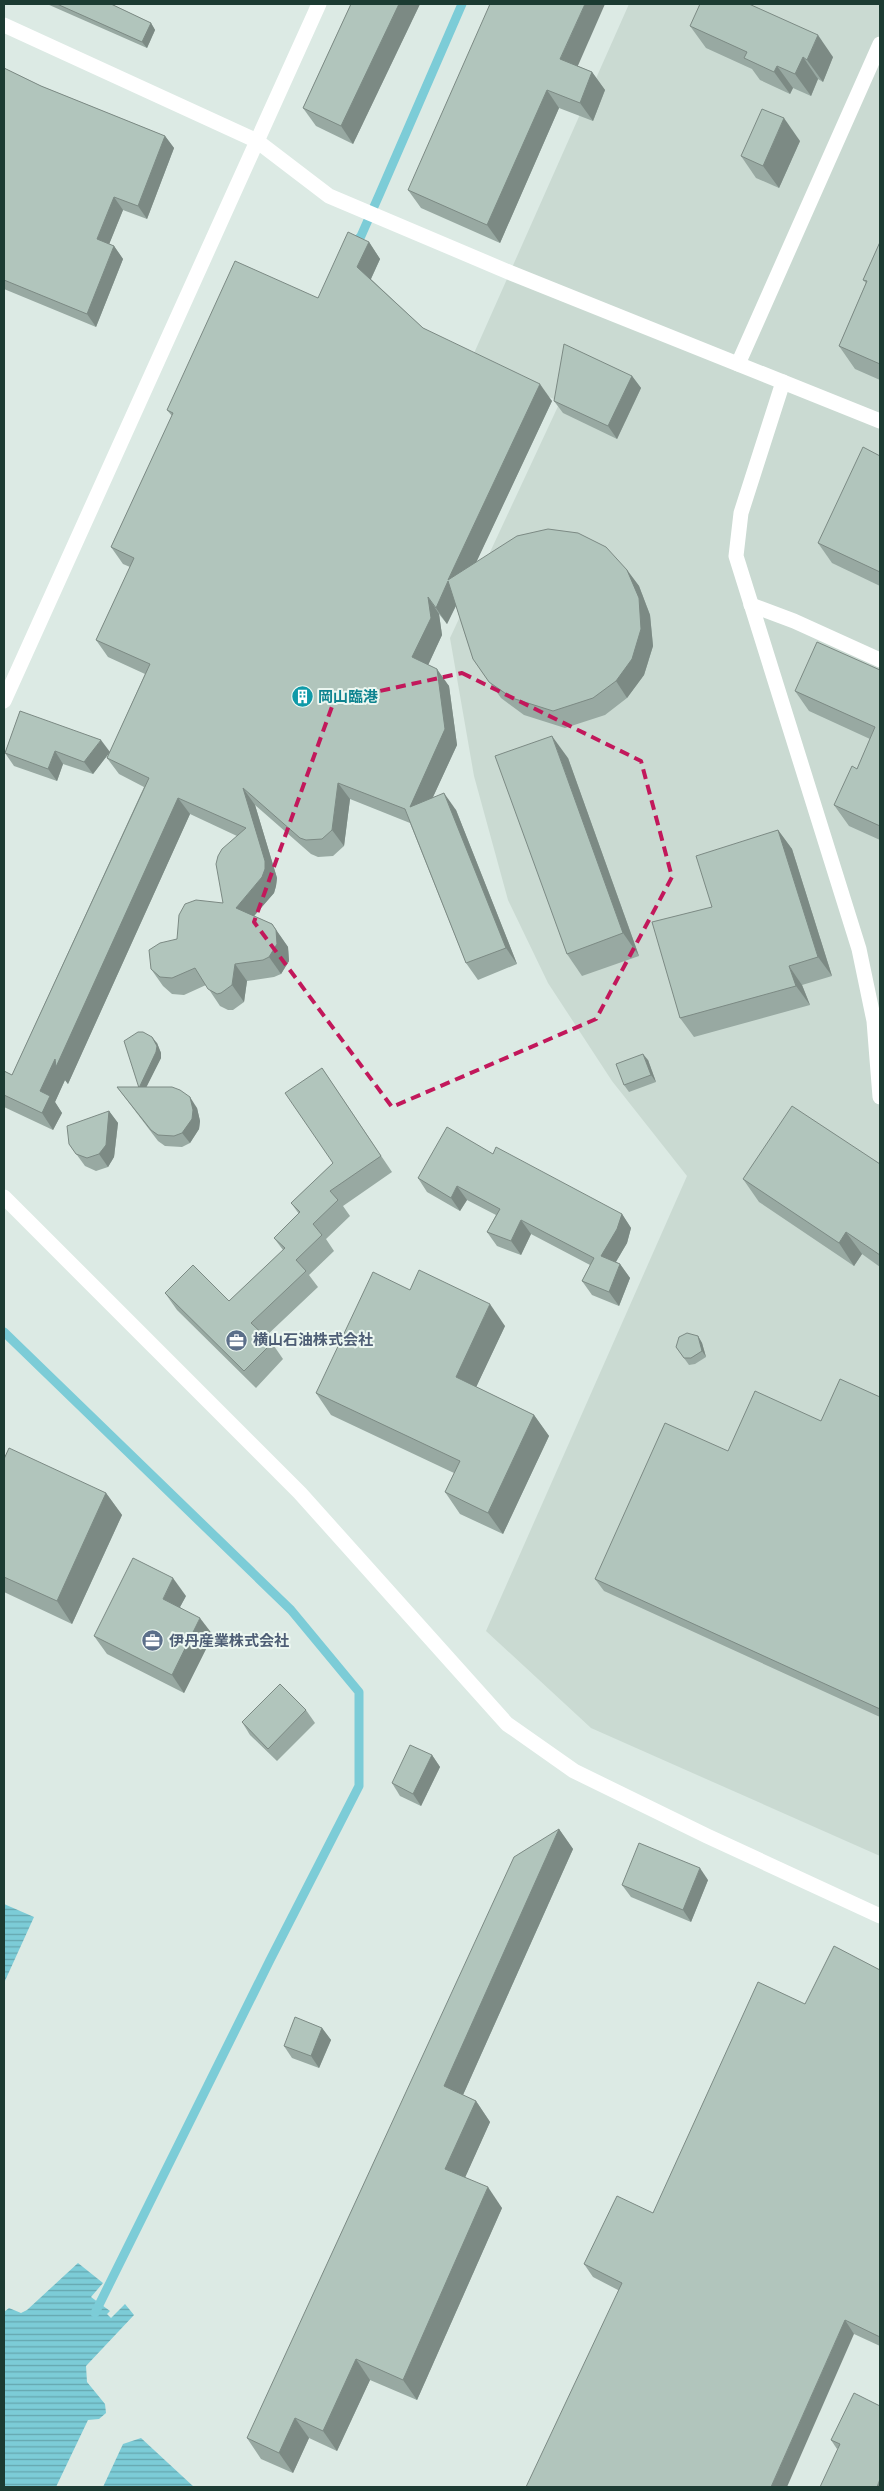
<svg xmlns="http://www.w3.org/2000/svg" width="884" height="2491" font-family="'Archivo Narrow','Noto Sans JP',sans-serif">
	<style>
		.built { fill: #cadad2 }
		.water { fill: url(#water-rules) }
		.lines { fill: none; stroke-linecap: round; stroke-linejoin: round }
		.stream { stroke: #7cccd7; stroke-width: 9 }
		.minor { stroke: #fff; stroke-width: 15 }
		.wall { fill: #98a9a2 }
		.shaded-wall { fill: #7c8a84 }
		.building { fill: #b1c5bc; stroke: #7c8a84 }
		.marked { fill: none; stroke: #c2185b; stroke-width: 4; stroke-dasharray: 10 6; stroke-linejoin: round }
		.labels { text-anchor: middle; stroke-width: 4; stroke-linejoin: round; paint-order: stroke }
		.culture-label { font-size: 15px; font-weight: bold; fill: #0d838f; stroke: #ecf7f1; text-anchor: start }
		.service-label { font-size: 15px; font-weight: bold; fill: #4e5e75; stroke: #ecf7f1; text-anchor: start }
	</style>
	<defs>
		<pattern id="water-rules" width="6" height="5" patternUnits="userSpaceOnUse" patternTransform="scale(1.25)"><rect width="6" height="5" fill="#7cccd7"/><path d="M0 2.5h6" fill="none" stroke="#65a7af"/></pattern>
	</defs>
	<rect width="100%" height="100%" fill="#dceae4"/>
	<path class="built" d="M629 4H880V1856L591 1728 486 1631 687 1176 612 1081 548 983 508 900 474 776 450 638 560 402 471 360Z"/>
	<g class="water">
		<path d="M4 1904 34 1917 4 1983Z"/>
		<path d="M78 2263 103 2283 91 2297 110 2311 107 2314 111 2318 125 2304 134 2315 86 2366 87 2382 105 2404 106 2413 99 2419 88 2420 56 2487H4V2312L9 2308 21 2313 27 2310Z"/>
		<path d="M141 2438 194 2487H103L123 2444Z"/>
	</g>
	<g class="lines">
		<g class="stream">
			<path d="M351 247 361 236 380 193 462 4"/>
			<path d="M4 1332 291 1610 359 1692V1786L270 1960 95 2313"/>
		</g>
		<g class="minor">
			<path d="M4 25 257 141 329 196 511 273 880 421"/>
			<path d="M738 364 880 44"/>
			<path d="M783 382 741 513 736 556 859 949 874 1021 880 1097"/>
			<path d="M751 605 794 621 880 660"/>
			<path d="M4 701 319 4"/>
			<path d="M4 1197 300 1493 507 1724 574 1771 707 1836 880 1916"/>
		</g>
	</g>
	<g class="wall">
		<path d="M47 4H111L151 23 155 30 147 48Z"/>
		<path d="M351 4H420L353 144 316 126 303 108Z"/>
		<path d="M690 26 833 57 823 82 818 79 811 96 793 88 790 94 760 80 752 69 706 48Z"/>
		<path d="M578 66 592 72 605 90 593 121 559 108 500 243 421 208 408 190Z"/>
		<path d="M4 68 41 86 165 136 174 148 147 219 123 210 109 244 114 246 123 259 96 327 4 289Z"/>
		<path d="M800 141 779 188 756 178 741 156Z"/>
		<path d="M369 242 380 259 371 279 423 328 552 401 476 562 627 570 639 586 650 615 653 646 644 675 627 698 605 715 565 728 524 715 501 698 473 659 456 606 447 624 439 614 442 635 428 665 449 686 457 745 433 797 456 810 517 964 478 980 466 963 410 823 350 799 344 846 333 856 318 857 311 854 255 805 277 878 276 886 274 893 254 916 272 924 288 947 289 961 281 974 274 977 247 981 244 1002 233 1010H228L220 1006 206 985 184 995 172 994 163 986 151 969 177 939 223 903 237 836 190 814 68 1084 65 1080 55 1102 62 1113 53 1130 4 1107V1071L12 1075 144 787 119 774 107 758 109 753 93 774 63 764 57 781 14 766 5 753 20 711 110 752 145 674 108 657 96 640 130 567 123 564 111 547 172 416 167 410 318 298Z"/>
		<path d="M880 242V380L855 369 839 346 866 283 863 280Z"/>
		<path d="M632 376 641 388 617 439 563 413 554 401Z"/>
		<path d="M880 456V586L832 563 818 543Z"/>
		<path d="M880 670V840L849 826 834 805 857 769 870 739 809 711 795 691Z"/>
		<path d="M568 758 639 956 582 976 567 954Z"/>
		<path d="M778 830 792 849 832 976 802 985 810 1005 694 1037 680 1018 712 907Z"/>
		<path d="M157 1043 161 1053V1058L146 1087 197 1108 200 1121 199 1129 190 1143 182 1147 165 1146 158 1141 117 1087H138Z"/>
		<path d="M648 1060 656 1082 629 1092 624 1085Z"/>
		<path d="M322 1068 392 1172 343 1206 350 1216 326 1239 334 1251 309 1275 318 1287 265 1337 272 1343 283 1359 256 1388 177 1310 165 1293 229 1301 283 1250 274 1238 299 1214 291 1203 333 1163Z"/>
		<path d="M109 1111 118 1123 114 1157 108 1167 96 1171 85 1166 69 1144Z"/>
		<path d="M493 1154 622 1214 631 1228 627 1243 616 1262 620 1264 630 1278 619 1306 592 1295 582 1281 590 1265 531 1234 521 1255 497 1246 487 1232 496 1215 467 1200 460 1211 427 1192 418 1178Z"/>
		<path d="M880 1164V1267L862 1254 854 1266 759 1202 743 1179Z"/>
		<path d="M410 1290 505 1326 476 1387 534 1415 549 1436 503 1534 460 1514 445 1492 454 1473 331 1415 316 1393Z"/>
		<path d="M698 1336 702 1343 706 1357 695 1364 689 1365 676 1347Z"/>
		<path d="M880 1397V1717L604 1591 595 1579 728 1451 821 1421Z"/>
		<path d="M4 1459 106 1493 122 1515 72 1624 4 1592Z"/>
		<path d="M186 1596 180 1607 213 1635 184 1693 107 1654 94 1636Z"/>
		<path d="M306 1710 315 1723 277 1761 250 1735 242 1722Z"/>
		<path d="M432 1755 440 1767 421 1806 400 1796 392 1783Z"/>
		<path d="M559 1829 573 1849 463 2095 476 2101 490 2122 465 2177 502 2208 417 2400 370 2380 337 2451 309 2438 293 2473 261 2459 247 2438Z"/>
		<path d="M708 1880 691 1922 631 1897 622 1885Z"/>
		<path d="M880 1970V2346L854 2334 618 2290 593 2277 584 2264 653 2213 805 2004Z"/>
		<path d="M322 2028 331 2040 319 2068 292 2058 284 2046Z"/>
		<path d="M880 2406 837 2449 831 2440Z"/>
	</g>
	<g class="shaded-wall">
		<path d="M399 4H420L353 144 341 126Z"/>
		<path d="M585 4H605L573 77 560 59Z"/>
		<path d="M151 23 155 30 147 48 142 42Z"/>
		<path d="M818 35 833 57 823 82 807 60Z"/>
		<path d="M803 57 818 79 811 96 795 74Z"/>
		<path d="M777 66 793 88 790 94 774 72Z"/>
		<path d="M592 72 605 90 593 121 580 103Z"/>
		<path d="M547 90 559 108 500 243 487 225Z"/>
		<path d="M784 118 800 141 779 188 763 166Z"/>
		<path d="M165 136 174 148 147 219 138 206Z"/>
		<path d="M114 197 123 210 106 252 97 239Z"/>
		<path d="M369 242 380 259 369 283 357 267Z"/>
		<path d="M114 246 123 259 96 327 87 314Z"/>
		<path d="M632 376 641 388 617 439 608 426Z"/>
		<path d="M540 384 552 401 460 597 448 580Z"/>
		<path d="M627 570 639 586 650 615 653 646 644 675 627 698 616 681Z"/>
		<path d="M448 581 460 597 447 624 436 608Z"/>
		<path d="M428 597 439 614 442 635 424 674 412 657Z"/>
		<path d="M437 669 449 686 457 745 421 823 410 807Z"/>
		<path d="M552 736 568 758 639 956 623 933Z"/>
		<path d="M101 740 110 752 93 774 84 762Z"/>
		<path d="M55 751 63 764 57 781 48 769Z"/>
		<path d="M338 783 350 799 344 846 332 830Z"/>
		<path d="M243 788 255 805 277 878 276 886 274 893 247 924 236 908 262 877Z"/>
		<path d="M444 793 456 810 517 964 506 948Z"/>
		<path d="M178 798 190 814 68 1084 65 1080 55 1102 62 1113 53 1130 42 1113 40 1091Z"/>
		<path d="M778 830 792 849 832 976 818 957Z"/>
		<path d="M272 924 288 947 289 961 281 974 269 957Z"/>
		<path d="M235 964 247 981 244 1002 232 985Z"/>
		<path d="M789 966 802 985 810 1005 796 986Z"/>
		<path d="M152 1037 157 1043 161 1053V1058L143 1094 139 1088Z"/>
		<path d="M643 1054 648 1060 656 1082 651 1075Z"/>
		<path d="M190 1097 197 1108 200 1121 199 1129 190 1143 182 1133Z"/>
		<path d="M109 1111 118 1123 114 1157 108 1167 99 1154Z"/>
		<path d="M457 1186 467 1200 460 1211 451 1198Z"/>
		<path d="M622 1214 631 1228 627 1243 611 1270 601 1256Z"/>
		<path d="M521 1220 531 1234 521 1255 511 1241Z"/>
		<path d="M846 1232 862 1254 854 1266 839 1243Z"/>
		<path d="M620 1264 630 1278 619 1306 609 1292Z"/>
		<path d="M490 1304 505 1326 471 1398 456 1377Z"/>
		<path d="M698 1336 702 1343 706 1357 702 1351Z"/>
		<path d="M534 1415 549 1436 503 1534 488 1513Z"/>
		<path d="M106 1493 122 1515 72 1624 57 1601Z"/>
		<path d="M173 1578 186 1596 175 1616 163 1599Z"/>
		<path d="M200 1618 213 1635 184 1693 172 1675Z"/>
		<path d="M432 1755 440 1767 421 1806 413 1794Z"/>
		<path d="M559 1829 573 1849 458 2106 444 2086Z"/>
		<path d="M700 1868 708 1880 691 1922 683 1910Z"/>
		<path d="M322 2028 331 2040 319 2068 311 2056Z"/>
		<path d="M476 2101 490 2122 460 2189 445 2169Z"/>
		<path d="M488 2187 502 2208 417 2400 403 2380Z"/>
		<path d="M845 2320 854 2334 787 2487H771Z"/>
		<path d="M356 2359 370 2380 337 2451 323 2431Z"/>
		<path d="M295 2418 309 2438 293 2473 279 2453Z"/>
		<path d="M880 2479V2487H877Z"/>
	</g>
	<g class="building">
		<path d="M57 4H111L151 23 142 42Z"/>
		<path d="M351 4H399L341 126 303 108Z"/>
		<path d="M490 4H585L560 59 592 72 580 103 547 90 487 225 408 190Z"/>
		<path d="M700 4H749L818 35 807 60 803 57 795 74 777 66 774 72 744 58 747 52 690 26Z"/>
		<path d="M4 68 41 86 165 136 138 206 114 197 97 239 114 246 87 314 4 280Z"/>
		<path d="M762 109 784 118 763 166 741 156Z"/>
		<path d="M348 232 369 242 357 267 423 328 540 384 448 580 517 536 548 529 578 533 606 547 627 570 639 598 641 629 632 659 616 681 593 698 553 711 512 698 489 682 473 659 448 581 436 608 428 597 431 618 412 657 437 669 445 729 410 807 444 793 506 948 466 963 405 809 338 783 332 830 322 839 306 840 300 838 243 788 265 861V869L262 877 236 908 272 924 276 930 277 944 269 957 263 960 235 964 232 985 221 993 217 994 208 989 195 968 172 978 160 977 151 969 149 950 160 943 177 939 179 915 185 904 196 900 223 903 216 864 218 856 222 849 246 828 178 798 56 1067 55 1059 40 1091 50 1096 42 1113 4 1095V1071L12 1075 149 778 107 758 150 664 96 640 134 558 111 547 173 413 167 410 235 261 318 298Z"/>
		<path d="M880 242V364L839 346 867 281 863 280Z"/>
		<path d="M564 344 632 376 608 426 554 401Z"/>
		<path d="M863 447 880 456V572L818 543Z"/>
		<path d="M817 642 880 670V826L834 805 852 766 857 769 875 727 795 691Z"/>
		<path d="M20 711 101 740 84 762 55 751 48 769 5 753Z"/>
		<path d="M552 736 623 933 567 954 495 756Z"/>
		<path d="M778 830 818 957 789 966 796 986 680 1018 652 922 712 907 696 856Z"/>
		<path d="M138 1032H143L152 1037 157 1046 156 1052 139 1088 124 1041Z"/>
		<path d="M643 1054 651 1075 624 1085 616 1064Z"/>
		<path d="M322 1068 381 1156 330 1191 338 1200 313 1224 322 1235 296 1260 306 1271 251 1323 272 1343 244 1371 165 1293 193 1265 229 1301 285 1248 274 1238 300 1212 291 1203 333 1163 285 1093Z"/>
		<path d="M117 1087H172L180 1090 190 1097 193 1110 192 1119 182 1133 174 1136 158 1135 151 1130Z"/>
		<path d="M792 1106 880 1164V1255L846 1232 839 1243 743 1179Z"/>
		<path d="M109 1111 106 1145 99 1154 87 1158 76 1154 69 1144 67 1126Z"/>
		<path d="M447 1127 493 1154 496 1147 622 1214 617 1229 601 1256 620 1264 609 1292 582 1281 594 1258 521 1220 511 1241 487 1232 500 1209 457 1186 451 1198 418 1178Z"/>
		<path d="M419 1270 490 1304 456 1377 534 1415 488 1513 445 1492 460 1461 316 1393 373 1272 410 1290Z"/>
		<path d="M687 1333 698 1336 702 1351 691 1358H684L676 1347 679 1337Z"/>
		<path d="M840 1379 880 1397V1709L595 1579 665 1423 728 1451 755 1391 821 1421Z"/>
		<path d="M9 1448 106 1493 57 1601 4 1577V1459Z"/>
		<path d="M133 1558 173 1578 163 1599 200 1618 172 1675 94 1636Z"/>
		<path d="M280 1684 306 1710 268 1749 242 1722Z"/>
		<path d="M410 1745 432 1755 413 1794 392 1783Z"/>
		<path d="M559 1829 444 2086 476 2101 445 2169 488 2187 403 2380 356 2359 323 2431 295 2418 279 2453 247 2438 514 1857Z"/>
		<path d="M639 1843 700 1868 683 1910 622 1885Z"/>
		<path d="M834 1946 880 1970V2337L845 2320 771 2487H526L622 2283 584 2264 617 2196 653 2213 758 1982 805 2004Z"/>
		<path d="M295 2017 322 2028 311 2056 284 2046Z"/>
		<path d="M854 2393 880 2406V2479L877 2487H820L840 2444 831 2440Z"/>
	</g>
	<path class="marked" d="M462 673 641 761 672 877 596 1019 392 1107 254 922 334 701Z"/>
	<defs>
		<symbol id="building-disc" viewBox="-11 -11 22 22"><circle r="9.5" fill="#0f9aa8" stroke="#ecf7f1"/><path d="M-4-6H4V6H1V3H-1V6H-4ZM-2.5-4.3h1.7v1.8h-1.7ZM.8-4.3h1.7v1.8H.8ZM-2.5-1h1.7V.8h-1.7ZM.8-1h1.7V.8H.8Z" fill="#fff"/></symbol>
		<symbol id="office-disc" viewBox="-11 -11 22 22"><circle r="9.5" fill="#5c6f8a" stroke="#ecf7f1"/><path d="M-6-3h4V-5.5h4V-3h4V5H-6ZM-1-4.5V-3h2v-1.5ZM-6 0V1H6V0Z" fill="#fff"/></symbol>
	</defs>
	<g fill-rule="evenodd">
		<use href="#building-disc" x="290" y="684" width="25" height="25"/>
		<use href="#office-disc" x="224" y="1328" width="25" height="25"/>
		<use href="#office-disc" x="140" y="1628" width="25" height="25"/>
	</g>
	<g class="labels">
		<g class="culture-label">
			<text x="318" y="702">岡山臨港</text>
		</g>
		<g class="service-label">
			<text x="253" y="1345">横山石油株式会社</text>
			<text x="169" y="1646">伊丹産業株式会社</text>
		</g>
	</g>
	<rect width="884" height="2491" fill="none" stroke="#1c3b32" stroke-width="10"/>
</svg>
